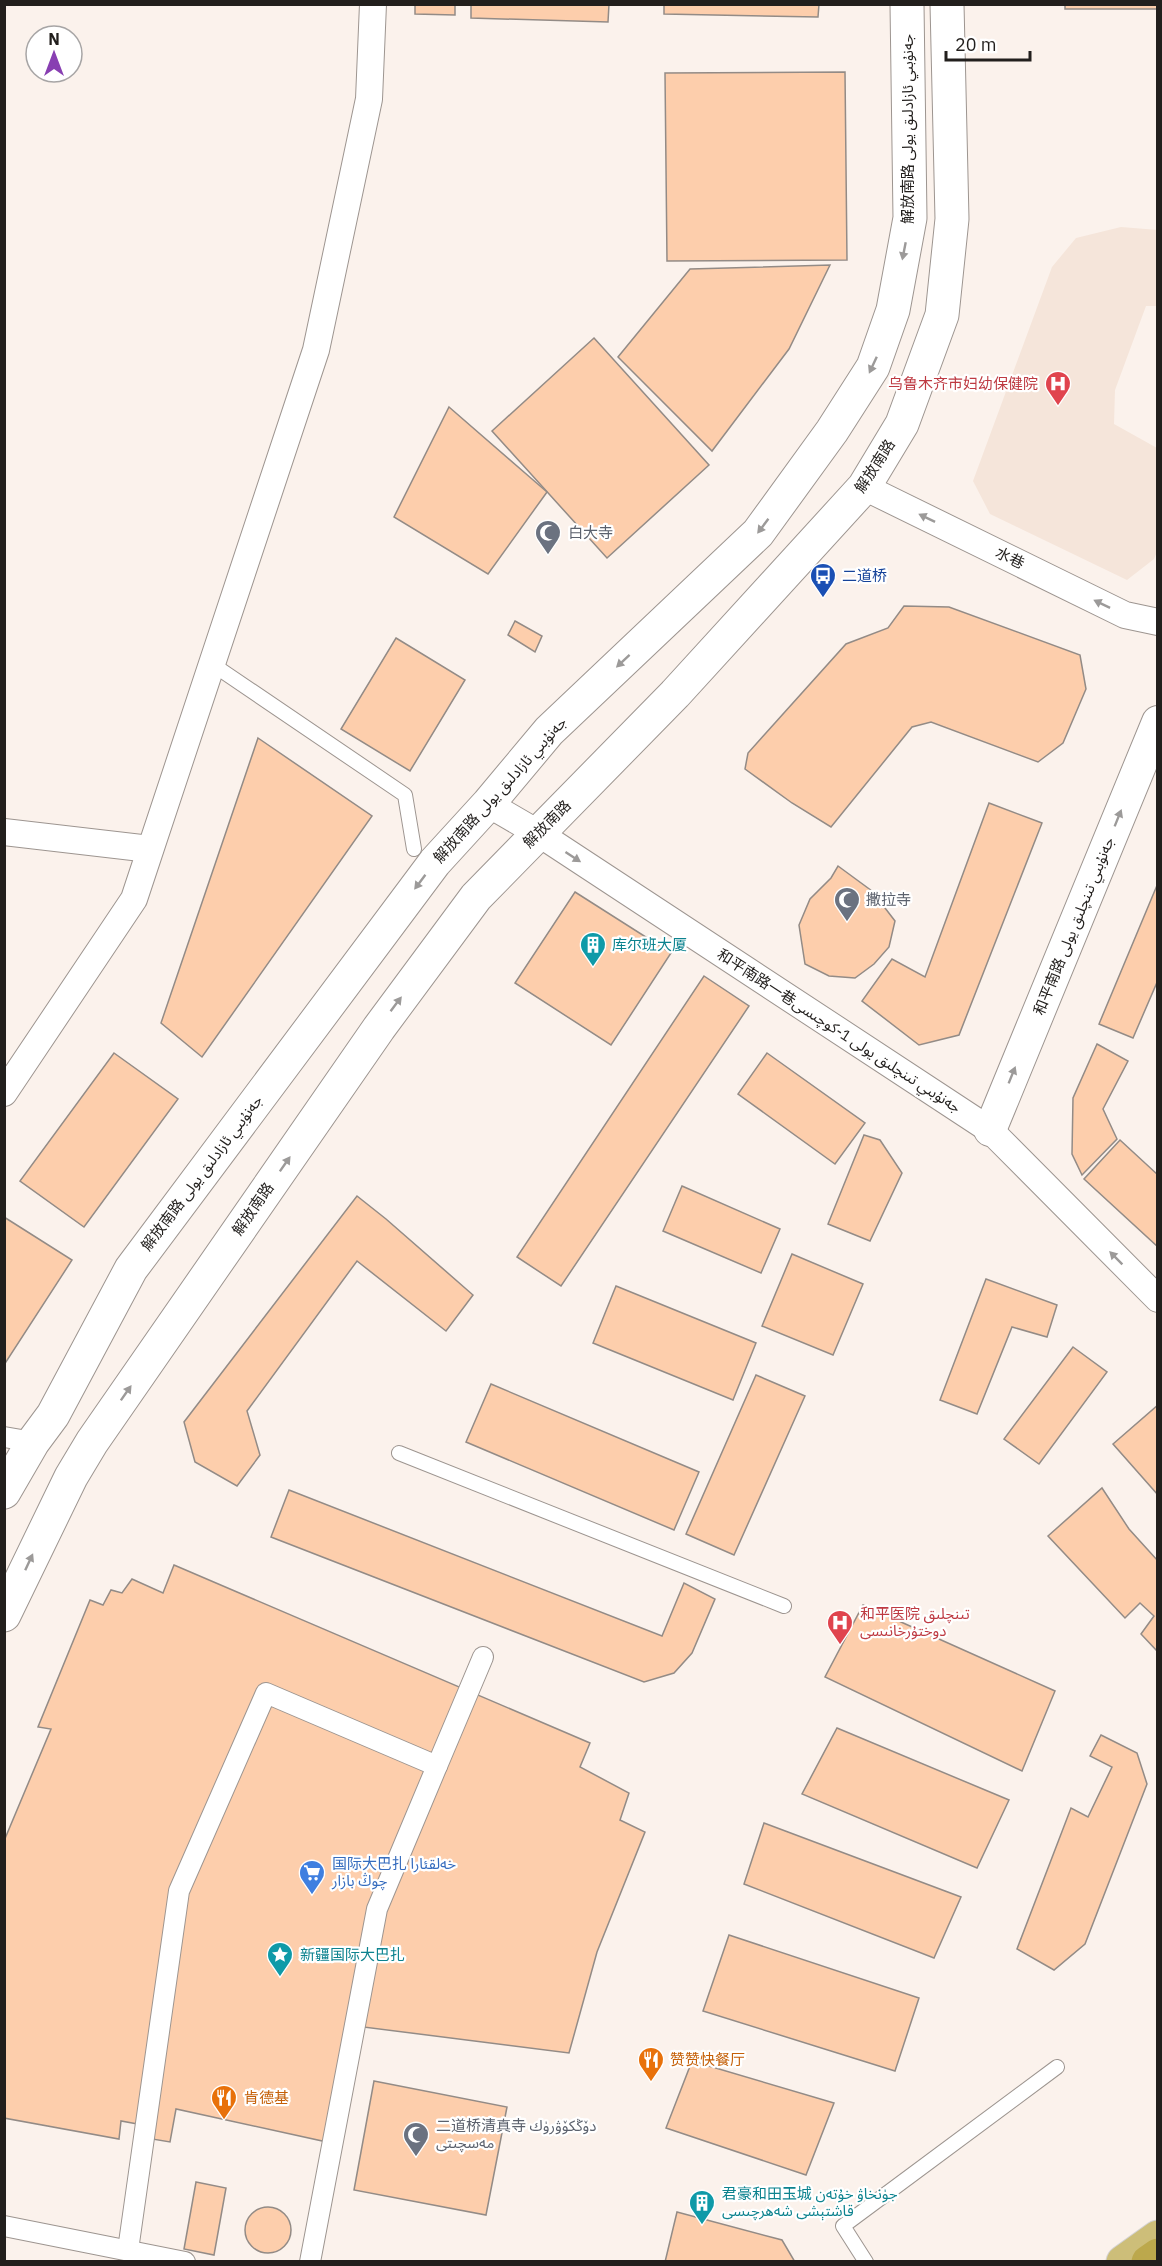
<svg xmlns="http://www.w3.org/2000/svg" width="1162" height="2266" font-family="'IBM Plex Sans','Noto Sans Arabic','Noto Sans SC',sans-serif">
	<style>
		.built { fill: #f5e5da }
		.building { fill: #fdceac; stroke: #938b86; stroke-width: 1.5 }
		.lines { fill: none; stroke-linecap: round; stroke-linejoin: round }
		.service-casing { stroke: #9d9590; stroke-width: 16 }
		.pedestrian-casing { stroke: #9d9590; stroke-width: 22 }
		.minor-casing { stroke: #9d9590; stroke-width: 28 }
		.tertiary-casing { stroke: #9d9590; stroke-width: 34 }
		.secondary-casing { stroke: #9d9590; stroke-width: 35 }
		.primary-casing { stroke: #d3d2d2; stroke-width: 35 }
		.trunk-casing { stroke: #d3d2d2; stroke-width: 35 }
		.service { stroke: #fff; stroke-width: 14 }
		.pedestrian { stroke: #fff; stroke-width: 20 }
		.minor { stroke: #fff; stroke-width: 26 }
		.tertiary { stroke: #fff; stroke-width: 32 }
		.secondary { stroke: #fff; stroke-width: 33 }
		.primary { stroke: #cdbe79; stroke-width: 33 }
		.trunk { stroke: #bca84c; stroke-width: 33 }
		.oneway { fill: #9c9a99 }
		.labels { text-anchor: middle; stroke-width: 4.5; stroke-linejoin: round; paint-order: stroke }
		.street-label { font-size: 15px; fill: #221f1d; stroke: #fff }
		.health-label { font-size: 15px; fill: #be3a42; stroke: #fff; text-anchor: end }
		.worship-label { font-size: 15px; fill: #5b616d; stroke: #fff; text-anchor: start }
		.transit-label { font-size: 15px; fill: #164399; stroke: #fff; text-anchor: start }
		.culture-label { font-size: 15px; fill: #0d838f; stroke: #fff; text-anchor: start }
		.shop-label { font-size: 15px; fill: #366cbe; stroke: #fff; text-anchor: start }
		.food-label { font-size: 15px; fill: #c56008; stroke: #fff; text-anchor: start }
	</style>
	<rect width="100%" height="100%" fill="#fbf2ec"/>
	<path class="built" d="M1121 227 1158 230 1157 306H1146L1115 390 1114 424 1157 448V552L1154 559 1127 580 990 514 973 481 1052 267 1076 238Z"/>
	<g class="building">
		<path d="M415 4H455V15L415 14Z"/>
		<path d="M471 4H609L608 22 471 18Z"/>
		<path d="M664 4H819L818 17 664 14Z"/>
		<rect x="1065" y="4" width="93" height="5"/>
		<path d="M845 72 847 260 667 261 665 73Z"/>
		<path d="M830 265 789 349 712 451 618 357 690 269Z"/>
		<path d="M594 338 709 465 607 558 492 431Z"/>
		<path d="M449 407 547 492 488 574 394 517Z"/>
		<path d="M904 606 949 607 1080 655 1086 689 1063 743 1038 762 931 722 912 727 831 827 792 803 745 769 748 753 846 644 888 628Z"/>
		<path d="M515 621 542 636 535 652 508 635Z"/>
		<path d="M396 638 465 680 410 771 341 729Z"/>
		<path d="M258 738 372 816 202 1057 161 1023Z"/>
		<path d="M989 803 1042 823 959 1035 919 1045 862 1001 892 959 925 977Z"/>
		<path d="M838 866 872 891 895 921 889 947 874 964 855 978 829 976 805 964 799 925 810 899 831 878Z"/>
		<path d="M1158 883V980L1133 1038 1099 1024Z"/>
		<path d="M575 892 671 953 611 1045 515 983Z"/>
		<path d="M704 976 749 1006 561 1286 517 1257Z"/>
		<path d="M1097 1044 1128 1061 1103 1109 1117 1139 1082 1175 1072 1154 1073 1098Z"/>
		<path d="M114 1053 178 1099 84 1227 20 1181Z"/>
		<path d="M767 1053 865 1123 835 1164 738 1094Z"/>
		<path d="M864 1135 880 1140 902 1173 870 1241 828 1224Z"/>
		<path d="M1120 1140 1158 1175V1247L1084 1179Z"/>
		<path d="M682 1186 780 1229 761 1273 663 1231Z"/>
		<path d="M357 1196 386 1219 473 1295 446 1331 357 1261 247 1411 260 1455 237 1486 195 1462 184 1422Z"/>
		<path d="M4 1217 72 1260 4 1365Z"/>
		<path d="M792 1254 863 1284 833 1355 762 1326Z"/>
		<path d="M986 1279 1057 1305 1047 1337 1012 1327 977 1414 940 1400Z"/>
		<path d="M616 1286 756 1343 733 1400 593 1343Z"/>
		<path d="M1073 1347 1107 1372 1039 1464 1004 1439Z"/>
		<path d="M756 1375 805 1396 734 1555 686 1534Z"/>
		<path d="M491 1384 699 1472 674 1530 466 1442Z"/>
		<path d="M1158 1405V1495L1113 1444Z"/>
		<path d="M1102 1488 1129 1529 1158 1561V1652L1141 1634 1154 1616 1140 1603 1125 1618 1048 1536Z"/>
		<path d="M289 1490 662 1636 684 1583 715 1599 692 1653 674 1673 644 1682 271 1537Z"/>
		<path d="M174 1565 590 1743 580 1767 629 1793 620 1820 645 1832 597 1952 569 2053 348 2025 327 2142 176 2109 170 2142 152 2139 154 2127 121 2121 119 2139 4 2118V1841L51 1729 38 1727 90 1600 103 1605 111 1590 122 1593 132 1579 163 1593Z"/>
		<path d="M863 1605 1055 1691 1022 1771 825 1677Z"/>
		<path d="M837 1728 1009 1800 977 1868 802 1794Z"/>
		<path d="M1101 1735 1137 1753 1147 1784 1085 1944 1054 1970 1017 1949 1071 1808 1088 1817 1112 1767 1090 1756Z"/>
		<path d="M764 1823 961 1897 934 1958 744 1884Z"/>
		<path d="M729 1935 919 1998 895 2071 703 2011Z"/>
		<path d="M692 2061 834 2103 806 2175 666 2128Z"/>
		<path d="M374 2081 507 2107 486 2215 354 2190Z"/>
		<path d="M196 2182 226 2188 214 2255 184 2249Z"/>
		<circle cx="268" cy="2230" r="23"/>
		<path d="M677 2212 782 2240 795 2262H665Z"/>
	</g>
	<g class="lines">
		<defs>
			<g id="service">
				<path d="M212 664 405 795 414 849"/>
				<path d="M399 1453 784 1606"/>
				<path d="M866 2262 843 2226 1057 2067"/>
			</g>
			<g id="pedestrian">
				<path d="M4 1437 33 1442"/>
				<path d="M437 1766 483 1657"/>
				<path d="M4 2226 185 2262"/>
				<path d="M128 2250 179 1891 266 1693 437 1766 377 1909 310 2262"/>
			</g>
			<g id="minor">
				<path d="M864 487 1125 615 1158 622"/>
				<path d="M488 804 538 833 990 1130 1158 1299"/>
				<path d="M4 832 150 849"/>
				<path d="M4 1093 134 899 316 350 369 99 373 4"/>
			</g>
			<path id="tertiary" d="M990 1130 1158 722"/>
			<g id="secondary">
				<path d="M4 1492 33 1442 53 1415 131 1269 435 862 488 804 549 731 758 533 832 431 873 367 893 310 910 218 907 4"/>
				<path d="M4 1615 71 1477 92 1442 379 1028 476 897 675 694 864 487 902 424 942 315 952 219 947 4"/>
			</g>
			<path id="primary" d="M1123 2262 1158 2237"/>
			<path id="trunk" d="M1148 2262 1158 2255"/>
		</defs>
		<use href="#service" class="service-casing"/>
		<use href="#pedestrian" class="pedestrian-casing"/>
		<use href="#minor" class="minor-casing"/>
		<use href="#tertiary" class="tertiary-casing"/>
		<use href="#secondary" class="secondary-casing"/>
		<use href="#primary" class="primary-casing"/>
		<use href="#trunk" class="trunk-casing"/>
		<use href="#service" class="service"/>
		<use href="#pedestrian" class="pedestrian"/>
		<use href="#minor" class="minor"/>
		<use href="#tertiary" class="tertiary"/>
		<use href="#secondary" class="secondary"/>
		<use href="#primary" class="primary"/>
		<use href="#trunk" class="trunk"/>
	</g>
	<defs><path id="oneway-solid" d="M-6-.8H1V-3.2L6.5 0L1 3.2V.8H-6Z" transform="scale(1.5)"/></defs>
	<g class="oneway">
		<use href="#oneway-solid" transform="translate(904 251) rotate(101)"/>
		<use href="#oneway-solid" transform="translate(873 365) rotate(115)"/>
		<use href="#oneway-solid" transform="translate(927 518) rotate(-154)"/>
		<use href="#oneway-solid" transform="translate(763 526) rotate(127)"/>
		<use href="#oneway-solid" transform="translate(1102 604) rotate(-154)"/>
		<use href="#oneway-solid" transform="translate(623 661) rotate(137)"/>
		<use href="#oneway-solid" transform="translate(1118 818) rotate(-68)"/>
		<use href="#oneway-solid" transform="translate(573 857) rotate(33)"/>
		<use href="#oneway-solid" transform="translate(420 882) rotate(127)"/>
		<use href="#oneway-solid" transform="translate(396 1004) rotate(-53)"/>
		<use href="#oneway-solid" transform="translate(1012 1075) rotate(-68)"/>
		<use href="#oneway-solid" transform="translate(285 1164) rotate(-55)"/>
		<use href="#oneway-solid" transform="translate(1116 1258) rotate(-135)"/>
		<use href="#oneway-solid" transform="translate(126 1393) rotate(-55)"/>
		<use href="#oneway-solid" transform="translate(29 1562) rotate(-65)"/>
	</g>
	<defs>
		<symbol id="hospital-pin" viewBox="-11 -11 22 30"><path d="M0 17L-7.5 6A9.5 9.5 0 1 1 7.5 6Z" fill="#e0444e" stroke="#fff"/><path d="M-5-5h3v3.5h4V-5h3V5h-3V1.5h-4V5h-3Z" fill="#fff"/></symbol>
		<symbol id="mosque-pin" viewBox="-11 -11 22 30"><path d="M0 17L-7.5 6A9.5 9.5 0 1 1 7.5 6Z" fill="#6b7280" stroke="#fff"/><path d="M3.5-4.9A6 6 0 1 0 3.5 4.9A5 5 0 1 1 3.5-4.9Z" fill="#fff"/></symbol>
		<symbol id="bus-pin" viewBox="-11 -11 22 30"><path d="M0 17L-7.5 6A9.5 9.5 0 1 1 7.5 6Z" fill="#1a4fb4" stroke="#fff"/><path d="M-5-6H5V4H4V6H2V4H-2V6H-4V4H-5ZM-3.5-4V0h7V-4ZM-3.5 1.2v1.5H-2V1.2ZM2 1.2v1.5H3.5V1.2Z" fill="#fff"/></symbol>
		<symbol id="building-pin" viewBox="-11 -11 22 30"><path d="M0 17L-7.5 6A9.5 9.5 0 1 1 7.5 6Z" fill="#0f9aa8" stroke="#fff"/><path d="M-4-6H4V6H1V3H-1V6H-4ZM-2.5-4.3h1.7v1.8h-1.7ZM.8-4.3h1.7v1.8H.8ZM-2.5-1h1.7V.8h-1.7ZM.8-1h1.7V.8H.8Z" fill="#fff"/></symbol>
		<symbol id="supermarket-pin" viewBox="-11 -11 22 30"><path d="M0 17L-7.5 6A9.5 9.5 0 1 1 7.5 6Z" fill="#3f7fe0" stroke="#fff"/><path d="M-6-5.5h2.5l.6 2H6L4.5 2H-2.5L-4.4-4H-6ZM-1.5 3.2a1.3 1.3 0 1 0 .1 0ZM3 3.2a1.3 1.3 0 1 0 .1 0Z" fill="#fff"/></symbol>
		<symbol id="sight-pin" viewBox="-11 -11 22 30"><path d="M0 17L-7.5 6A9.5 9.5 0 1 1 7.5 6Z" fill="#0f9aa8" stroke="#fff"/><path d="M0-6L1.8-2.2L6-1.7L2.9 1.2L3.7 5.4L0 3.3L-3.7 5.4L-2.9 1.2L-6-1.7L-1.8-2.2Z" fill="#fff"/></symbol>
		<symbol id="restaurant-pin" viewBox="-11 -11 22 30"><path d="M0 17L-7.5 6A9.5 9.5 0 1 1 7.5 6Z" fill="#e8710a" stroke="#fff"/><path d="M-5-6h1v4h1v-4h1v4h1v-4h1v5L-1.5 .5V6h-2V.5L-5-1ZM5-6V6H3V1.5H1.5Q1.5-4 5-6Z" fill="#fff"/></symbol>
	</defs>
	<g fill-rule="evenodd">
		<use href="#hospital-pin" x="1043" y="369" width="30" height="40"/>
		<use href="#mosque-pin" x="533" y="518" width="30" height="40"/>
		<use href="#bus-pin" x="808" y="561" width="30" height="40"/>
		<use href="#mosque-pin" x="832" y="885" width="30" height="40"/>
		<use href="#building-pin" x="578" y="930" width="30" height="40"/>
		<use href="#hospital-pin" x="825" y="1608" width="30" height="40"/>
		<use href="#supermarket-pin" x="297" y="1858" width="30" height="40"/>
		<use href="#sight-pin" x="265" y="1940" width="30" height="40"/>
		<use href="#restaurant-pin" x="636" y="2045" width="30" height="40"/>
		<use href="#restaurant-pin" x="209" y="2083" width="30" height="40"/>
		<use href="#mosque-pin" x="401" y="2120" width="30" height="40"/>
		<use href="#building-pin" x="687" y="2188" width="30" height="40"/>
	</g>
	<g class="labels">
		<g class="street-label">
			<text transform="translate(908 129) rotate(-90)" y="5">解放南路 جەنۇبىي ئازادلىق يولى</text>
			<text transform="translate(875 466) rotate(-57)" y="5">解放南路</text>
			<text transform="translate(1010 558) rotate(26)" y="5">水巷</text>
			<text transform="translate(500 790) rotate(-48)" y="5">解放南路 جەنۇبىي ئازادلىق يولى</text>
			<text transform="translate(547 824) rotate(-45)" y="5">解放南路</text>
			<text transform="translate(1074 926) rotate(-68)" y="5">和平南路 جەنۇبىي تىنچلىق يولى</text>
			<text transform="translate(839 1031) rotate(33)" y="5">和平南路一巷جەنۇبىي تىنچلىق يولى 1-كوچىسى</text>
			<text transform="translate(202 1173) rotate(-53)" y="5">解放南路 جەنۇبىي ئازادلىق يولى</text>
			<text transform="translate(253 1209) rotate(-55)" y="5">解放南路</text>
		</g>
		<g class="health-label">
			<text x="1038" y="389">乌鲁木齐市妇幼保健院</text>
			<text x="860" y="1619" text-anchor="start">和平医院 تىنچلىق<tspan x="860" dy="17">دوختۇرخانىسى</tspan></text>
		</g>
		<g class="worship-label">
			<text x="568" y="538">白大寺</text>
			<text x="866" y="905">撒拉寺</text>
			<text x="436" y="2131">二道桥清真寺 دۆڭكۆۋرۈك<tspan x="436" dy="17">مەسچىتى</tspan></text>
		</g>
		<g class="transit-label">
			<text x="842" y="581">二道桥</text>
		</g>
		<g class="culture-label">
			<text x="612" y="950">库尔班大厦</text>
			<text x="300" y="1960">新疆国际大巴扎</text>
			<text x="722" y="2199">君豪和田玉城 جۈنخاۋ خۇتەن<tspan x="722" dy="17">قاشتېشى شەھرچىسى</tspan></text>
		</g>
		<g class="shop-label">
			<text x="332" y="1869">国际大巴扎 خەلقئارا<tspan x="332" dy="17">چوڭ بازار</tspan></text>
		</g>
		<g class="food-label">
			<text x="670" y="2065">赞赞快餐厅</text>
			<text x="244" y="2103">肯德基</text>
		</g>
	</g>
	<rect width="1162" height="2266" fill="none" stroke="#221f1d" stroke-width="12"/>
	<g transform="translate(54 54)"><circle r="28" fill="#ffffff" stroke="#a7a5a5" stroke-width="1.5"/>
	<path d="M0-4.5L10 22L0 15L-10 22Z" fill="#883fb2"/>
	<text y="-9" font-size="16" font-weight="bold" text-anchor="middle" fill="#221f1d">N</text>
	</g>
	<path d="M946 51v9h84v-9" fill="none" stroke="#221f1d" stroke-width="3"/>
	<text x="955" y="51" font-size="18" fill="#221f1d" stroke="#ffffff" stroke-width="4.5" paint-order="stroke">20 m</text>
</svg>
